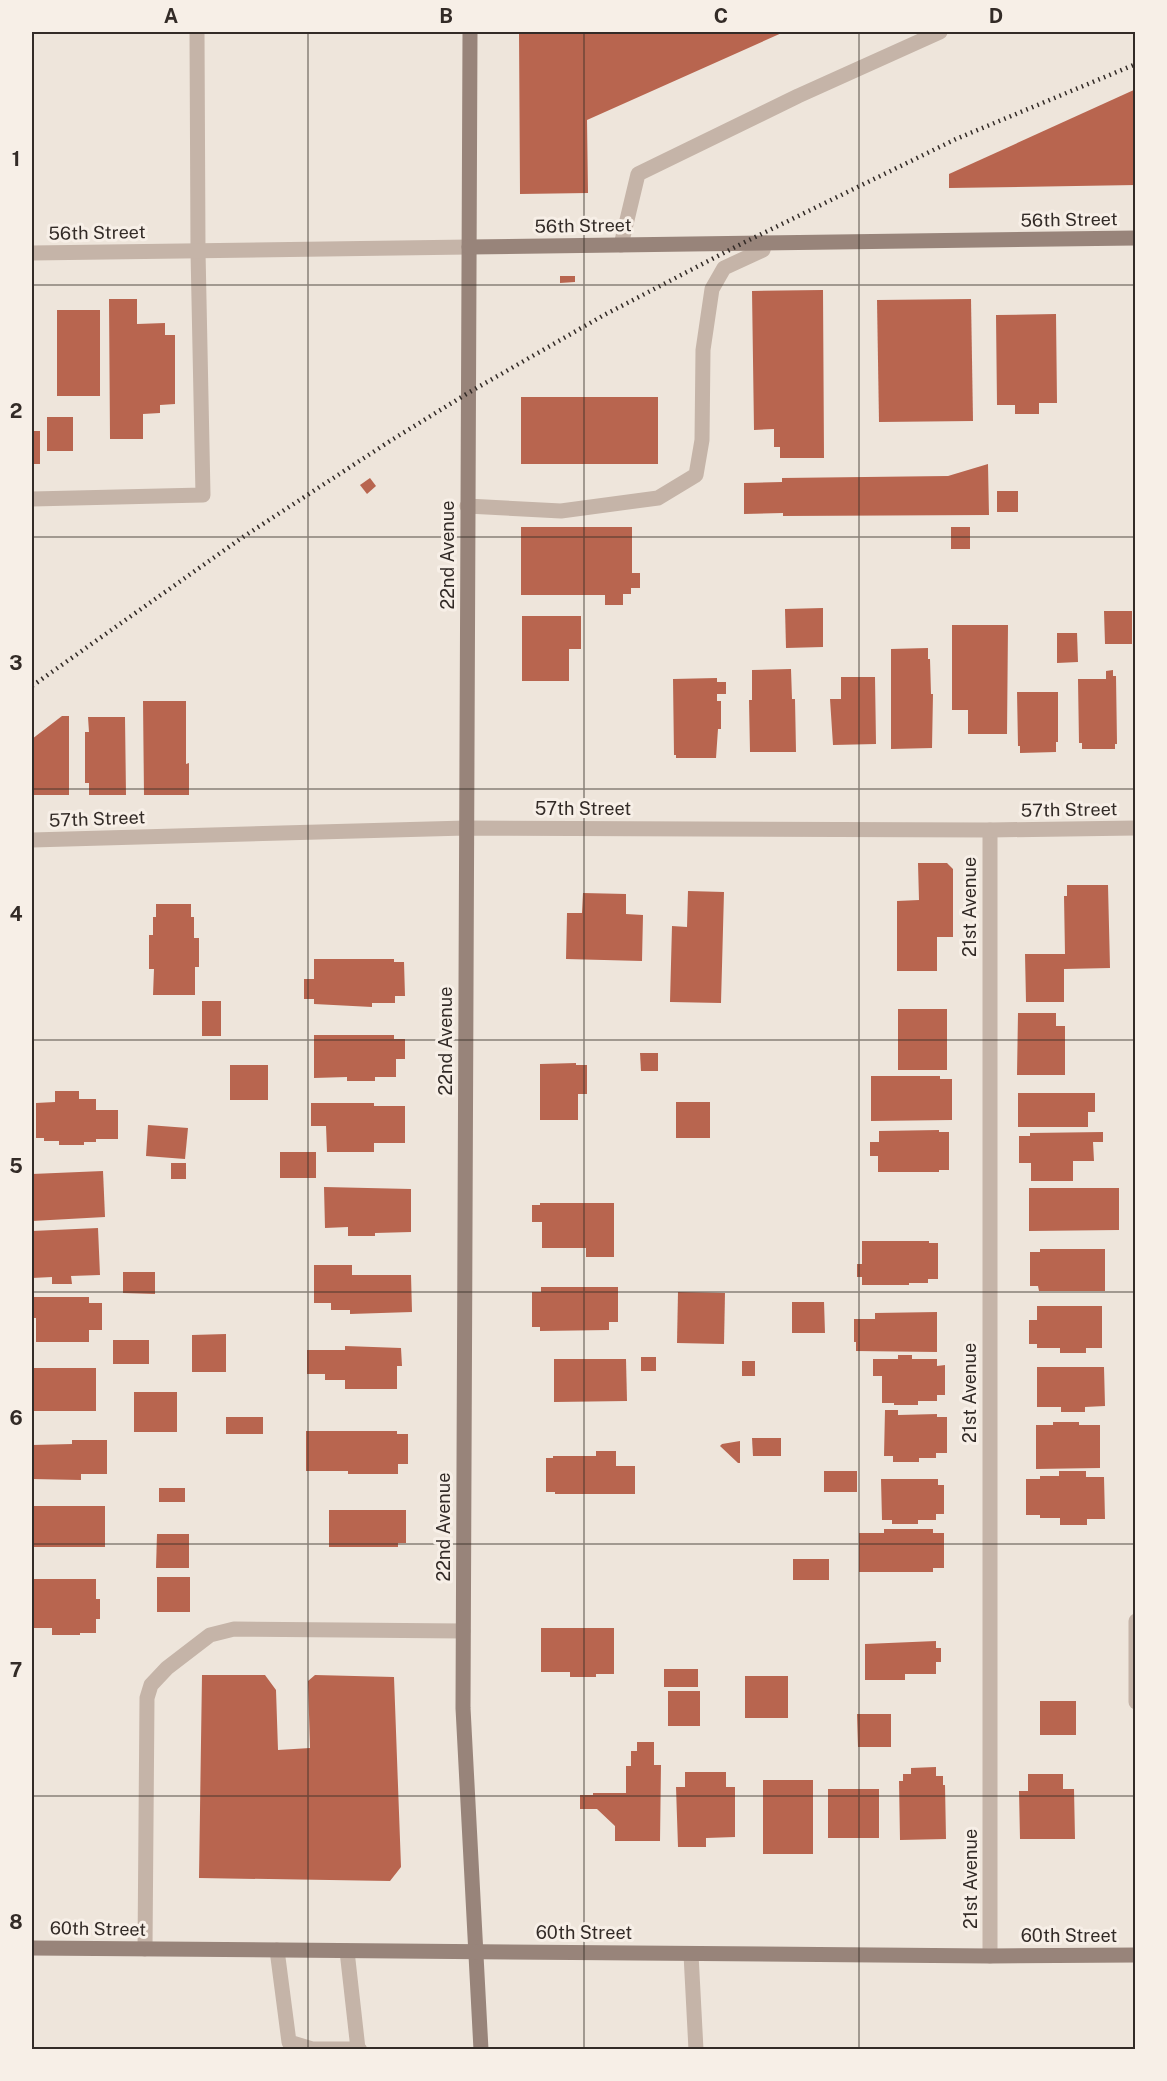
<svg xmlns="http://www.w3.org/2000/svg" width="1167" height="2081" font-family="'Public Sans',sans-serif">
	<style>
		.building { fill: #b8654f }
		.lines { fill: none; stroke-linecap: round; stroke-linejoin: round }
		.lane { stroke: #c5b4a8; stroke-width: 15 }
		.street { stroke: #c5b4a8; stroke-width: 15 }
		.secondary { stroke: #98847a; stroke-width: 15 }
		.rail { stroke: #332b27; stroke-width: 4.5; stroke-dasharray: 1.5 4.5; stroke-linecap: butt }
		.grid { fill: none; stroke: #332b27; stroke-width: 1.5; stroke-opacity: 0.55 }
		.labels { text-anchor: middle; stroke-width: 6; stroke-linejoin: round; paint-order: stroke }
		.street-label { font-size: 18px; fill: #332b27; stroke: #f7efe7 }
		.neatline { fill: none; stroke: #332b27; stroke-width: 2 }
		.grid-label { font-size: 20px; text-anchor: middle; font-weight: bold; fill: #332b27 }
	</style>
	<rect width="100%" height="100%" fill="#eee5db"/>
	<g class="building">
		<path d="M519 32H784L587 120 588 193 520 194Z"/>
		<path d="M1136 89V185L949 188V174Z"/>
		<path d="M560 276H575V282L560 283Z"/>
		<path d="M823 290 824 458H780V447H774V429L754 430 752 291Z"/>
		<path d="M109 299H137V324L165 323V335H175V404L160 405V413L143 414V439H110Z"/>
		<path d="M971 299 973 421 879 422 877 300Z"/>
		<rect x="57" y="310" width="43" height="86"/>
		<path d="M1056 314 1057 403H1039V414H1015V405H997L996 315Z"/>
		<rect x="521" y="397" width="137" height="67"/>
		<rect x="47" y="417" width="26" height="34"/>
		<rect x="32" y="431" width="8" height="33"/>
		<path d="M988 464 989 515 783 516V513L744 514V483L782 482V478L948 476Z"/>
		<path d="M370 478 376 486 367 494 360 485Z"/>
		<rect x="997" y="491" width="21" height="21"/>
		<path d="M521 527H632V573H640V588H631V594H623V605H605V595H521Z"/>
		<rect x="951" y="527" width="19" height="22"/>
		<path d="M823 608V647L786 648 785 609Z"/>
		<path d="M1104 611H1132V644H1105Z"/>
		<path d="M522 616H581V649H569V681H522Z"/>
		<path d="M952 625H1008L1007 734H968V710H952Z"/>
		<path d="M1057 633H1077L1078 662 1057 663Z"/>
		<path d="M928 648V659H930L931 694H933L932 748 891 749V649Z"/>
		<path d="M791 669 792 699H795L796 752H750L749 700H752V670Z"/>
		<path d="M1113 670V676H1116L1117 744H1115V749H1082V743H1079L1078 679H1106V671Z"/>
		<path d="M841 677H875L876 744 833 745 830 699H841Z"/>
		<path d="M717 678V682H726V694H717V701H721V729H718L716 758H676V755H674L673 679Z"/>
		<path d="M1017 692H1058V742H1056V752L1020 753V746H1018Z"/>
		<path d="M143 701H186V764L189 763V795H144Z"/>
		<path d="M62 716H69V795H32V739Z"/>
		<path d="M88 717H125L126 795H89V783H85V732H89Z"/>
		<path d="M918 863H947L953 869V937H937V971H897V901L919 900Z"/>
		<path d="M1067 885H1108L1110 968 1064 969V1002H1026L1025 954H1065L1064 896H1067Z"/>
		<path d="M688 891 724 892 721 1003 670 1002 672 926 687 927Z"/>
		<path d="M583 893 626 894V914L643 915 642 961 566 959 567 913H582Z"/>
		<path d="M156 904H191V917H194V938H199V967H195V995H153L154 969H149V935H153V917H156Z"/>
		<path d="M314 959H394V962H404L405 996H395V1003H372V1007L314 1004V999H304V979H314Z"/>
		<rect x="202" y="1001" width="19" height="35"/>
		<rect x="898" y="1009" width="49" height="61"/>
		<path d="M1018 1013H1056V1026H1065V1075H1017Z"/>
		<path d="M314 1035H394V1039H405V1059H396V1077H375V1081H347V1077L314 1078Z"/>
		<path d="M640 1053H658V1071H641Z"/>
		<path d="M576 1063V1065H587V1094H578V1120H540V1064Z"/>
		<rect x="230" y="1065" width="38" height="35"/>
		<path d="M871 1076H940V1079H952V1120L871 1121Z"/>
		<path d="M55 1091H79V1099H96V1110H118V1139H96V1142H84V1145H59V1141H44V1138H36V1103L55 1102Z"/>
		<path d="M1018 1093H1095V1112H1088V1127H1018Z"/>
		<rect x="676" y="1102" width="34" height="36"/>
		<path d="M311 1103H374V1106H405V1143H374V1152H327L326 1126H311Z"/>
		<path d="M148 1125 188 1128 185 1159 146 1156Z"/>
		<path d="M939 1130V1132H949V1170H939V1172H878V1156H870V1142H879V1131Z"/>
		<path d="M1103 1132V1142H1093L1094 1161H1073V1181H1031V1163H1019V1136H1030V1133Z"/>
		<rect x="280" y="1152" width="36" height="26"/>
		<rect x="171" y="1163" width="15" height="16"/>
		<path d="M103 1171 105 1217 32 1221V1174Z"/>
		<path d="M324 1187 411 1189V1232L375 1233V1236H348V1227L325 1228Z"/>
		<path d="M1029 1188H1119V1230L1029 1231Z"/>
		<path d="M540 1203H614V1257H586V1248H542V1222H532V1205H540Z"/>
		<path d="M98 1228 100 1275 71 1276 72 1284H52V1277L32 1278V1231Z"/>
		<path d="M862 1241H929V1243H938V1279H928V1283H909V1285H862V1277H857V1264H862Z"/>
		<path d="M1040 1249H1105V1291H1039L1038 1286H1030V1252H1040Z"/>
		<path d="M314 1265H352V1275H411L412 1312 350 1314V1310H331V1303H314Z"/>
		<path d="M123 1272H155V1294L123 1293Z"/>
		<path d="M541 1287H618V1322H609V1330L540 1331V1327H532V1292H541Z"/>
		<path d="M678 1292 725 1293 724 1344 677 1343Z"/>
		<path d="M32 1297H89V1303H102V1330H89V1342H36V1318H32Z"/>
		<path d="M792 1302H824L825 1333H792Z"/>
		<path d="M1037 1306H1102V1348H1086V1353H1060V1348H1037V1344H1029V1320H1037Z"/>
		<path d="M937 1312V1352L856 1351V1342H854V1319H875V1313Z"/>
		<path d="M226 1334V1372H192V1335Z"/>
		<rect x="113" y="1340" width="36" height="24"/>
		<path d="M345 1346 401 1348 402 1366H397V1389H345V1380H325V1374H307V1350H345Z"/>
		<path d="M898 1355H912V1359H937V1366L945 1365V1395H937V1401H918V1405H894V1403H882V1376H873V1359H898Z"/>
		<rect x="641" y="1357" width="15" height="14"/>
		<path d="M554 1359H626L627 1401 554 1402Z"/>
		<rect x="742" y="1361" width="13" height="15"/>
		<path d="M1037 1367H1104L1105 1406 1085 1407V1412H1061V1407H1037Z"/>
		<path d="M33 1368H96V1411H34V1405H32Z"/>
		<rect x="134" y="1392" width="43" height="40"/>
		<path d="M885 1410H898V1415L937 1414V1417H947V1453H936V1458H919V1462H893V1456H884Z"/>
		<rect x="226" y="1417" width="37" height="17"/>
		<path d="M1053 1422H1079V1425H1100V1468L1036 1469V1425H1053Z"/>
		<path d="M306 1431H397V1434H408V1464H398V1474H348V1471H306Z"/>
		<path d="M752 1438H781V1456H753Z"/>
		<path d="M72 1440H107V1474H81V1480L32 1479V1445L72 1444Z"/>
		<path d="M740 1441V1463H738L720 1446 722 1444Z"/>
		<path d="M596 1451H616V1466H635V1494H555V1492H546V1458H553V1456H596Z"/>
		<rect x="824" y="1471" width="33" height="21"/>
		<path d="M1059 1471H1086V1477H1104L1105 1519H1087V1525H1060V1518H1040V1515H1026V1479H1040V1476H1059Z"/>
		<path d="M881 1479H938V1485H944V1514H936V1520H918V1524H892V1520H882Z"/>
		<rect x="159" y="1488" width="26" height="14"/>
		<path d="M33 1506H105V1547H32Z"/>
		<path d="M329 1510H406V1543H398V1547H329Z"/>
		<path d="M884 1529H933V1533H944V1568H933V1572H859V1533H884Z"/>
		<path d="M157 1534H189V1568H156Z"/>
		<rect x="793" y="1559" width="36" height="21"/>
		<rect x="157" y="1577" width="33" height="35"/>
		<path d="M32 1579H96V1599H100V1619H96V1633H80V1635H52V1628H32Z"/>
		<path d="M541 1628H614V1674H596V1677H570V1672H541Z"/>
		<path d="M936 1641V1648H941V1662H936V1674H905V1680H865V1644Z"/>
		<rect x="664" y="1669" width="34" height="18"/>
		<path d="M202 1675H265L276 1690 278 1750 310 1748 308 1681 315 1675 394 1677 401 1867 390 1881 199 1878Z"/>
		<rect x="745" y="1676" width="43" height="42"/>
		<rect x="668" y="1691" width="32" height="35"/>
		<rect x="1040" y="1701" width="36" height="34"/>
		<path d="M857 1714H891V1747H858Z"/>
		<path d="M637 1742H654V1765H661L660 1841H615V1826L597 1809H580V1795H593V1793H626V1766H631V1751H637Z"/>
		<path d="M936 1767V1776H943V1785H945L946 1839 900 1840 899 1781H903V1774H911V1768Z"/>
		<path d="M685 1772H726V1787H735V1837L706 1838V1847H678L676 1787H685Z"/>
		<path d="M1028 1774H1063V1789H1074L1075 1839H1020L1019 1791H1028Z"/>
		<rect x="763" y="1780" width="50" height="74"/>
		<rect x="828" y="1789" width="51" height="49"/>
	</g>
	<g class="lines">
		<g class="lane">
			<path d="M621 245 638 174 798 96 940 32"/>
			<path d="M32 499 203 495 198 251 197 32"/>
			<path d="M467 506 561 511 658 498 696 475 702 440 703 350 712 289 724 268 763 250 765 243"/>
			<path d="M1136 1621V1702"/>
			<path d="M145 1949 147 1698 151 1685 167 1668 210 1635 234 1629 463 1631"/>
			<path d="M277 1950 289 2042 312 2049H358"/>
			<path d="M347 1951 358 2049 360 2050"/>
			<path d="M691 1954 696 2050"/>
		</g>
		<g class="street">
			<path d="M32 253 469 247"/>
			<path d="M990 830V1956"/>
			<path d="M32 840 466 828 990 830 1136 828"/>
		</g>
		<g class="secondary">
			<path d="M470 32 463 1708 481 2050"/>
			<path d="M469 247 1136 238"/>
			<path d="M32 1948 990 1956 1136 1955"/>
		</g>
		<path class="rail" d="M32 686 243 537 390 441 468 393 604 315 743 243 956 139 1136 64"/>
	</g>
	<path class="grid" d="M308 32V2050M584 32V2050M859 32V2050M32 285H1136M32 537H1136M32 789H1136M32 1040H1136M32 1292H1136M32 1544H1136M32 1796H1136"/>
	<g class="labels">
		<g class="street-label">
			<text transform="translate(1069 220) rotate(-1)" y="6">56th Street</text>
			<text transform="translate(583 226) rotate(-1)" y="6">56th Street</text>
			<text transform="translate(97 233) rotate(-1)" y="6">56th Street</text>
			<text transform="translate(448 555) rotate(-90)" y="6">22nd Avenue</text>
			<text x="583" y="815">57th Street</text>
			<text transform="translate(1069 810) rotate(-1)" y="6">57th Street</text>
			<text transform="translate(97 819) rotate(-2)" y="6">57th Street</text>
			<text transform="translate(970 907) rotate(-90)" y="6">21st Avenue</text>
			<text transform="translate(446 1041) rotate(-90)" y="6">22nd Avenue</text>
			<text transform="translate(970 1393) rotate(-90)" y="6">21st Avenue</text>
			<text transform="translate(444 1527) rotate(-90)" y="6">22nd Avenue</text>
			<text transform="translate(971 1879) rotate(-90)" y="6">21st Avenue</text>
			<text transform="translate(98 1929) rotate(1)" y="6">60th Street</text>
			<text x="584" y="1939">60th Street</text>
			<text x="1069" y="1942">60th Street</text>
		</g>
	</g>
	<rect width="1167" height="2081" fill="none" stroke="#f7efe7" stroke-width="66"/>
	<rect x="33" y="33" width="1101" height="2015" class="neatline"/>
	<g class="grid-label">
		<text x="171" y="23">A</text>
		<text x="446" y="23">B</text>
		<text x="721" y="23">C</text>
		<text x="996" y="23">D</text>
		<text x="16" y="166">1</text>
		<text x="16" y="418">2</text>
		<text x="16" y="670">3</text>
		<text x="16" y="921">4</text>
		<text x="16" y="1173">5</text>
		<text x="16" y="1425">6</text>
		<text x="16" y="1677">7</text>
		<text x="16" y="1929">8</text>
	</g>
</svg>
